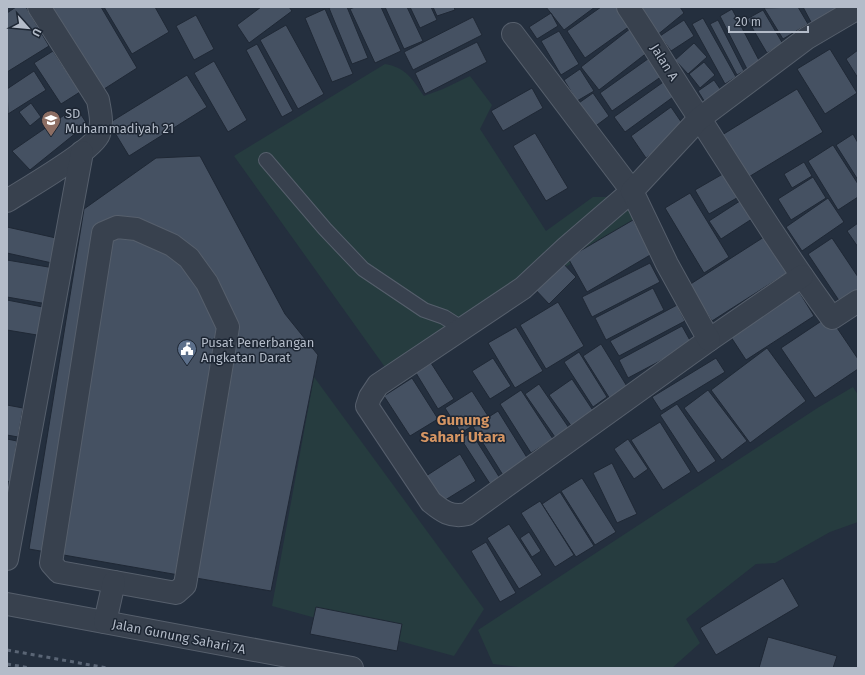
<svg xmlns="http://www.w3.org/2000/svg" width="865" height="675" font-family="'Fira Sans',sans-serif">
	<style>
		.green { fill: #263c3f }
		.building { fill: #455162; stroke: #1f2835 }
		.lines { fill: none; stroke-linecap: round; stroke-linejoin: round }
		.service-casing { stroke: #565f6c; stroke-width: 16 }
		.minor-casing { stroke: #565f6c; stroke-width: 24 }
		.service { stroke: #38414e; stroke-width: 14 }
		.minor { stroke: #38414e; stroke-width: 22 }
		.rail { stroke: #5a6575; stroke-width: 3; stroke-dasharray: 4 4; stroke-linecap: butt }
		.labels { text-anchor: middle; stroke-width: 3; stroke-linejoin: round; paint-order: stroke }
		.street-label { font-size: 13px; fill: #b4bcc9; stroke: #1d2633 }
		.poi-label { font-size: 13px; fill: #b4bcc9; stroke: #1d2633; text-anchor: start }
		.quarter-label { font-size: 15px; font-weight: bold; fill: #d59563; stroke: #1d2633 }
	</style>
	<rect width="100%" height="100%" fill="#242f3e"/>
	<g class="green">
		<path d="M385 64C407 68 412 79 424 96L443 89 470 76 492 105 480 129 546 231 593 197H628L638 221 392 377 234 156Z"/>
		<path d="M314 377 484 609 454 656 272 606Z"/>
		<path d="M853 387 858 395V522L830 532 775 563 756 564 686 619 700 643 672 668H528L493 664 478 630 819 407Z"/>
	</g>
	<g class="building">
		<path d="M16 7H26L49 46 7 72V13Z"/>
		<path d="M51 7H101L137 68 101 91Z"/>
		<path d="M104 7H155L169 32 132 54Z"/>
		<path d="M261 7H289L292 11 249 43 237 25Z"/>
		<path d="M333 7H347L368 58 352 64 329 8Z"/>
		<path d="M355 7H381L401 51 375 63 350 9Z"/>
		<path d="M385 7H407L423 41 404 49Z"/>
		<path d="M410 7H431L437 20 420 28Z"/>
		<path d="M433 7H454L455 10 437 16Z"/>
		<path d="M546 7H595L564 30Z"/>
		<path d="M601 7H617L630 26 585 58 567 31Z"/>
		<path d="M643 7H680L684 13 656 36 636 12Z"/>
		<path d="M798 7 808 24 783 39 764 8Z"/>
		<path d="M803 7H838L839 8 812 24Z"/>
		<path d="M325 9 353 74 332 82 305 18Z"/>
		<path d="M732 9 762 66 749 73 720 16Z"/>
		<path d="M763 10 783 44 767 53 747 19Z"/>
		<path d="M551 13 558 26 537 39 529 27Z"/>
		<path d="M196 15 214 49 194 60 176 26Z"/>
		<path d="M473 17 482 35 413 70 404 52Z"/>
		<path d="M703 18 736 77 725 84 692 24Z"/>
		<path d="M684 20 694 36 671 51 660 36Z"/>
		<path d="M718 20 744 71 737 75 710 24Z"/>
		<path d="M286 25 324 94 298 109 260 40Z"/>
		<path d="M631 28 648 52 599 90 581 67Z"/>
		<path d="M559 31 579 64 561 75 541 41Z"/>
		<path d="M477 42 487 62 425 94 415 73Z"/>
		<path d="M694 43 707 57 688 74 675 60Z"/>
		<path d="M257 44 293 111 282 117 246 50Z"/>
		<path d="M830 49 857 93 825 114 797 69Z"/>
		<path d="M858 50V78L846 59Z"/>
		<path d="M53 51 80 92 61 104 34 63Z"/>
		<path d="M652 56 665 74 612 111 600 93Z"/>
		<path d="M214 61 247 120 228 132 194 73Z"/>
		<path d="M704 62 715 75 700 88 689 74Z"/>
		<path d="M580 69 594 91 577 101 564 80Z"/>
		<path d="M34 71 46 90 8 114 7 89Z"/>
		<path d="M187 75 207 107 129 156 109 123Z"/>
		<path d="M669 78 680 92 625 132 614 117Z"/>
		<path d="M714 80 725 96 708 107 698 91Z"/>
		<path d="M532 88 543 108 503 131 491 111Z"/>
		<path d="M797 89 823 132 747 178 722 135Z"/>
		<path d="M593 93 609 116 593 128 576 105Z"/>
		<path d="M31 103 41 117 30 126 19 112Z"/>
		<path d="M76 107 87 124 30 170 12 151Z"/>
		<path d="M671 107 686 129 646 158 631 136Z"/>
		<path d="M535 133 568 188 546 201 513 146Z"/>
		<path d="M853 134 858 143V180L836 145Z"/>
		<path d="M833 145 858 184V197L838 210 808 161Z"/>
		<path d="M200 156 285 314 318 355 271 591 29 549 84 209 156 158Z"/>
		<path d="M804 162 812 176 792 188 784 174Z"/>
		<path d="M728 171 742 195 709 214 695 190Z"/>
		<path d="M813 177 826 198 791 220 778 199Z"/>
		<path d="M690 193 729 257 704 273 665 208Z"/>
		<path d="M746 197 758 215 721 239 709 221Z"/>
		<path d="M828 198 844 222 802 251 786 227Z"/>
		<path d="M633 220 652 254 587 292 568 258Z"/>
		<path d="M858 223V247L847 231Z"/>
		<path d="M7 227 56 238 52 263 7 253Z"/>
		<path d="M764 237 787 273 712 321 689 285Z"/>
		<path d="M832 238 858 277V294L842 305 808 254Z"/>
		<path d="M559 259 576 277 549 304 532 286Z"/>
		<path d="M7 260 60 269 53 305 7 297Z"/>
		<path d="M650 263 660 282 592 317 582 297Z"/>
		<path d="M653 288 664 310 606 340 595 318Z"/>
		<path d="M798 290 814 316 746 360 729 334Z"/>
		<path d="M7 300 48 308 43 336 7 330Z"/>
		<path d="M558 302 584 346 546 369 520 325Z"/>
		<path d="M677 305 685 321 619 356 610 341Z"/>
		<path d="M829 316 858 359V369L815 398 781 348Z"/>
		<path d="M682 326 692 344 628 378 619 360Z"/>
		<path d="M516 327 543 371 515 388 488 343Z"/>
		<path d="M601 344 628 388 610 399 583 356Z"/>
		<path d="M767 348 806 401 750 443 711 390Z"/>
		<path d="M579 352 607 397 593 407 564 362Z"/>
		<path d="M493 358 511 386 490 399 472 371Z"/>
		<path d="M716 358 725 372 661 411 652 397Z"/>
		<path d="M431 363 454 399 438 409 416 373Z"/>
		<path d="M412 378 438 419 410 436 384 396Z"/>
		<path d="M572 379 594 412 572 427 549 395Z"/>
		<path d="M539 384 571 431 557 440 525 394Z"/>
		<path d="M521 390 553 439 531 453 500 404Z"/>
		<path d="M708 390 747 441 722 460 684 408Z"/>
		<path d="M472 391 488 416 461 433 445 408Z"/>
		<path d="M677 404 716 461 698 473 660 415Z"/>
		<path d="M7 405 23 408 18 437 7 435Z"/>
		<path d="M498 411 531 464 506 480 473 427Z"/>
		<path d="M660 422 691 472 663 490 631 440Z"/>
		<path d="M471 432 503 483 494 490 461 439Z"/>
		<path d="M7 439 17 441 11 482 7 481Z"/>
		<path d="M628 439 648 469 634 479 614 449Z"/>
		<path d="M460 454 476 481 442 502 426 476Z"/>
		<path d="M612 463 637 514 617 523 593 473Z"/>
		<path d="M582 478 616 532 595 545 561 491Z"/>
		<path d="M560 492 594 546 576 557 542 504Z"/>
		<path d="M540 501 574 555 555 567 521 513Z"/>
		<path d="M509 524 542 575 519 589 487 538Z"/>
		<path d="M529 532 541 551 532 557 520 538Z"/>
		<path d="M486 542 516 593 500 602 471 551Z"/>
		<path d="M783 578 799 606 716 655 700 628Z"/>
		<path d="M316 607 402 624 397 651 310 634Z"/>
		<path d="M768 637 837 656 833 668H759Z"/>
	</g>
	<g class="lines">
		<defs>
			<path id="service" d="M266 160 325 229 363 269 424 310 444 317 463 329"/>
			<g id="minor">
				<path d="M628 7C653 44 675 82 700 119 743 186 785 254 832 318L858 301"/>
				<path d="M513 34 632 191 567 247 523 288 378 385 370 397 367 406 431 502C442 511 451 518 467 514L709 340 802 276"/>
				<path d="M7 201C24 190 94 150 99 134 103 122 100 112 98 100L39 7"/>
				<path d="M117 227 136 229 172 245 189 258 207 283 228 327 185 585 176 593 59 572 51 563 103 233Z"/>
				<path d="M709 340 667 264 632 191 699 119 807 38 858 8"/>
				<path d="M7 559 82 152"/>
				<path d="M7 604 352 668"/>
				<path d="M105 622 114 582"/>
			</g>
		</defs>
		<use href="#service" class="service-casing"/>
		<use href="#minor" class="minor-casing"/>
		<use href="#service" class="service"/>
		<use href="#minor" class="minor"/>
		<g class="rail">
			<path d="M7 650 107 668"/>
			<path d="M7 664 30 668"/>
		</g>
	</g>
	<defs>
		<symbol id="school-pin" viewBox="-11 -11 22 30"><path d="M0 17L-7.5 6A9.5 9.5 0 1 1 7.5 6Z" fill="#8d6e63" stroke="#1d2633"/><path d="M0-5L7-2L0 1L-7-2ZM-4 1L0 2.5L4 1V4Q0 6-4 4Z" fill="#fff"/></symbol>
		<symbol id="civic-pin" viewBox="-11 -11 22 30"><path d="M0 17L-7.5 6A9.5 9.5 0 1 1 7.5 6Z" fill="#5c6f8a" stroke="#1d2633"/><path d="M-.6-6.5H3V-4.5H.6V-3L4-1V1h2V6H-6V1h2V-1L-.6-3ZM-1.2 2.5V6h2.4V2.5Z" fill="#fff"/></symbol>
	</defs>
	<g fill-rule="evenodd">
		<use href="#school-pin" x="40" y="109" width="22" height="30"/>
		<use href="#civic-pin" x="176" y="338" width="22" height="30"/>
	</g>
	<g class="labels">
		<g class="street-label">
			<text transform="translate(665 62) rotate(58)" y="5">Jalan A</text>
			<text transform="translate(179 636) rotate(11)" y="5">Jalan Gunung Sahari 7A</text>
		</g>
		<g class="poi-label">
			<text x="65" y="118">SD<tspan x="65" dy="15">Muhammadiyah 21</tspan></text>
			<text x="201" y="347">Pusat Penerbangan<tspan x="201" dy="15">Angkatan Darat</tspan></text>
		</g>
		<g class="quarter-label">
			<text x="463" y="425">Gunung<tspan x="463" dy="17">Sahari Utara</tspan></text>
		</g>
	</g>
	<rect width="865" height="675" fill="none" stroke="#b4bcc9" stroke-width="16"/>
	<g transform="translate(28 28) rotate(117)" stroke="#1d2633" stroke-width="3" paint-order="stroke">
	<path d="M0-3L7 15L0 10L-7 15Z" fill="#b4bcc9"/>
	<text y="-6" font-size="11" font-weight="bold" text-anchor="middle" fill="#b4bcc9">U</text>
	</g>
	<path d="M729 26v6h79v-6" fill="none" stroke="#b4bcc9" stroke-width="2"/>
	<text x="735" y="26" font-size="12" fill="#b4bcc9" stroke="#1d2633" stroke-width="3" paint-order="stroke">20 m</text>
</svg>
